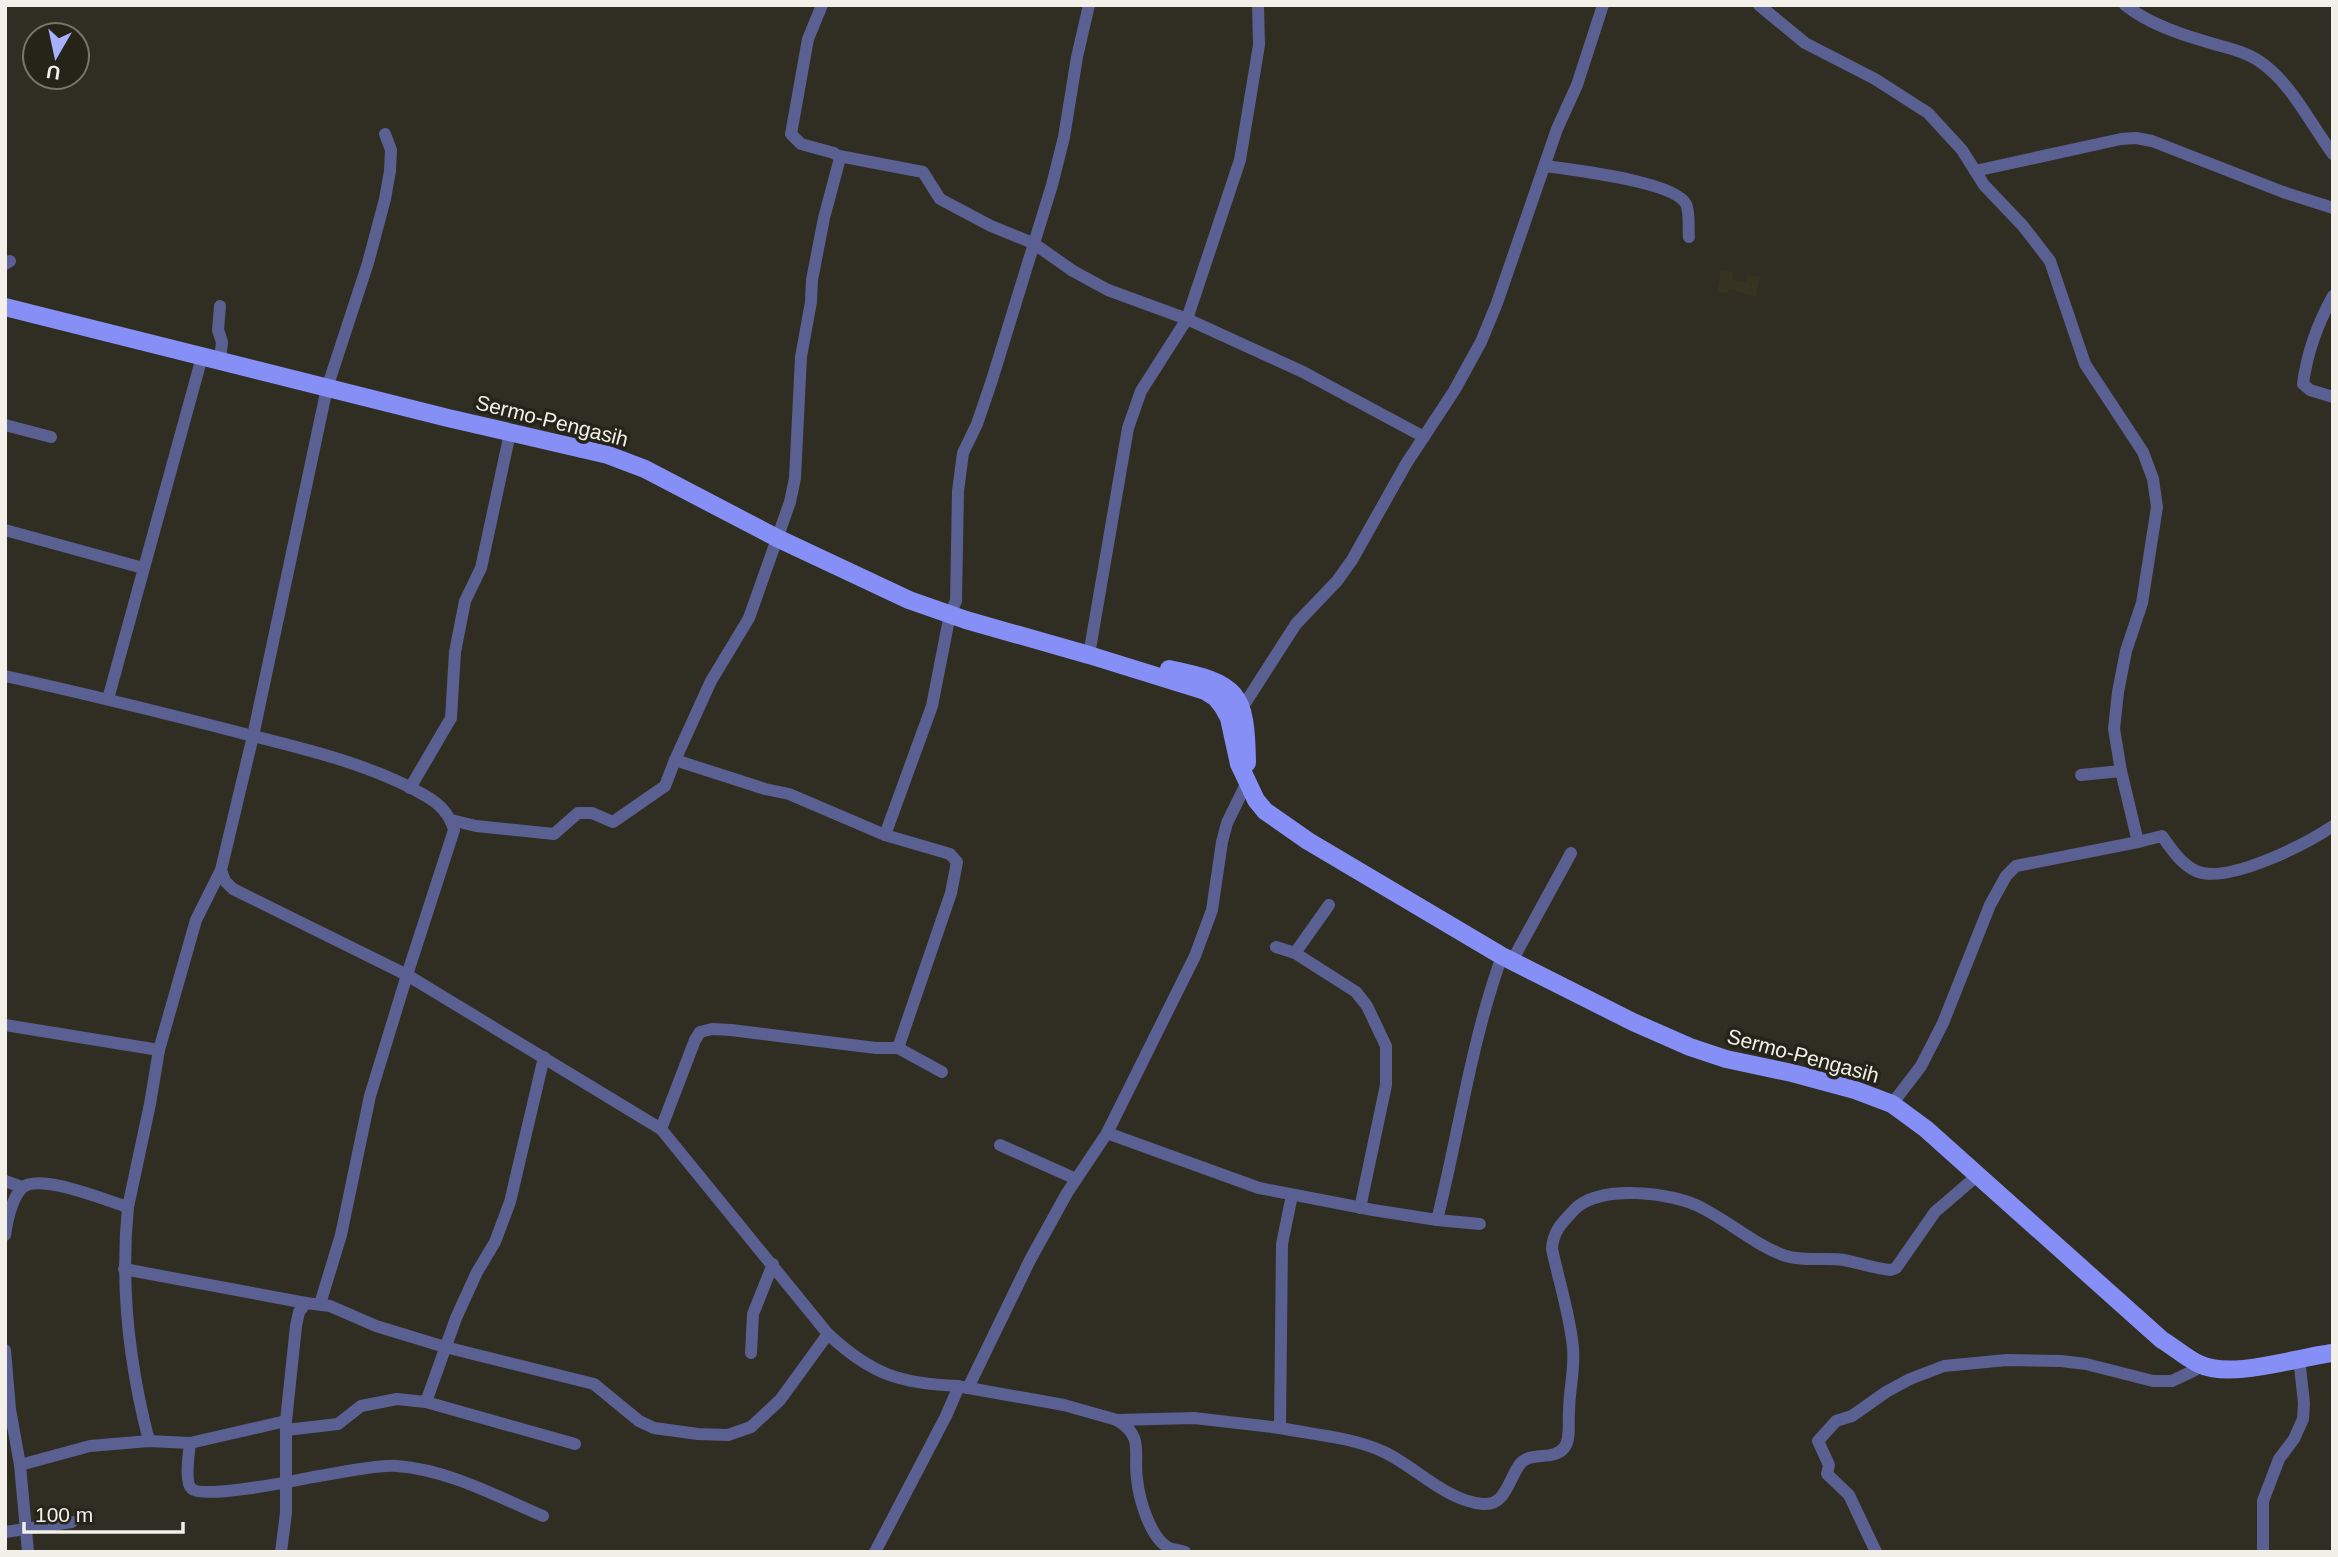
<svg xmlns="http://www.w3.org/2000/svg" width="2338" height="1557" font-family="Arial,sans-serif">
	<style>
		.built { fill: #363321 }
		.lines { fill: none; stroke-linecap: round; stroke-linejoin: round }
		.street { stroke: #5a6092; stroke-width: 12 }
		.primary { stroke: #868ff6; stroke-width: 18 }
		.labels { text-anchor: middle; stroke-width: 7; stroke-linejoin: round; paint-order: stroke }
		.street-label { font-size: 21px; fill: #f2f0e9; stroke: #262418 }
	</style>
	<rect width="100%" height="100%" fill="#302d22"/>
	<path class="built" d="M1721 270 1733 272 1732 280 1746 282 1748 275 1760 276 1756 297 1729 289 1728 293 1717 292Z"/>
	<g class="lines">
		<g class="street">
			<path d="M822 5 808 39 791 134 801 144 834 153 840 158 824 218 812 280 811 302 801 357 795 478 790 502 749 618 711 681 675 760 765 789 789 794 885 835"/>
			<path d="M1759 5 1805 43 1875 79 1928 113 1962 150 1984 185 2023 226 2050 261 2085 364 2143 452 2153 479 2157 507 2142 603 2126 651 2118 692 2114 729 2121 771 2138 842 2031 863 2016 866 2006 876 1990 905 1943 1023 1921 1066 1892 1104"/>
			<path d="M2125 5C2148 23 2176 33 2204 41 2222 47 2243 50 2259 61 2292 83 2310 124 2333 154"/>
			<path d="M839 156 923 172 940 199 991 226 1033 243 1073 271 1108 290 1187 319 1303 372 1424 437"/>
			<path d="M1546 166C1572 170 1674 181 1686 204 1690 212 1688 228 1689 237"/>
			<path d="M1975 171 2121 139 2136 138 2152 141 2283 192 2333 208"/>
			<path d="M5 264 10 261"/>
			<path d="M2333 296C2318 323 2307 353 2303 384L2310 390 2333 397"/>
			<path d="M220 361 222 342 218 330 220 306"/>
			<path d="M5 425 51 437"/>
			<path d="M5 530 143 568"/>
			<path d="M1089 655 1128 428 1141 391 1187 319 1240 160 1259 45 1258 5"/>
			<path d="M5 676C87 694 168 714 249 735 305 749 373 765 424 795 439 803 450 815 454 830L407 975 661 1129 828 1334C871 1374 900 1384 959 1386L946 1416 875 1552"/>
			<path d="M108 699 202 357"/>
			<path d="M1242 708 1296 624 1337 581 1352 560 1406 464 1454 391 1481 342 1497 303 1557 129 1577 85 1603 5"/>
			<path d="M2081 775 2121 771"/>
			<path d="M410 788 451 718 455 652 465 601 481 568 510 433"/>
			<path d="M451 820 476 826 554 834 578 813H592L613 822 665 786 675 760"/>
			<path d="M2138 842 2162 836C2172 850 2181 864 2196 871 2227 885 2306 844 2333 826"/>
			<path d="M1276 947 1295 953 1356 992 1367 1006 1386 1046V1085L1360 1208"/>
			<path d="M1295 953 1329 905"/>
			<path d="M1512 961 1571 853"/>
			<path d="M5 1025 159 1050 150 1104 128 1207"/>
			<path d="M898 1048 942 1072"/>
			<path d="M159 1050 196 920 221 870"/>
			<path d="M661 1129 695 1040 700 1032 712 1029 731 1030 876 1048H898L951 893 957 862 950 854 885 835 932 706 950 614 956 601 958 491 963 453 977 424 992 380 1052 185 1064 137 1077 57 1089 5"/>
			<path d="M1107 1133 1259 1188 1373 1210 1437 1220C1459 1132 1471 1042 1502 956"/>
			<path d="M1000 1145 1076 1179"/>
			<path d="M5 1181 22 1187"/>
			<path d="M1437 1220 1480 1224"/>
			<path d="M5 1235C7 1222 12 1198 22 1188 39 1172 107 1201 128 1207 120 1286 129 1364 149 1441"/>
			<path d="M124 1269 306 1303"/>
			<path d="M320 1304 341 1235 370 1096 407 975 233 889 225 881 221 870 253 736 327 388 368 263 385 199 390 171 391 150 385 134"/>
			<path d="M5 1350 10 1409 20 1465"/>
			<path d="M751 1353 753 1314 773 1264"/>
			<path d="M963 1387 1064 1405 1117 1420 1194 1418 1280 1428 1282 1244 1292 1195"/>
			<path d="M968 1388 1030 1260 1067 1193 1107 1133 1195 956 1212 910 1222 842 1227 823 1248 780"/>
			<path d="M426 1402 456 1318 477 1272 495 1242 510 1202 544 1057"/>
			<path d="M1117 1420C1145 1437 1133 1453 1137 1479 1139 1499 1150 1538 1169 1548 1174 1550 1180 1550 1185 1552"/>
			<path d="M1280 1428C1315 1435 1352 1437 1384 1452 1416 1467 1446 1501 1483 1504 1506 1506 1509 1478 1520 1464 1530 1451 1553 1461 1564 1448 1571 1440 1568 1423 1569 1412 1569 1391 1575 1369 1573 1348 1570 1315 1559 1282 1552 1249 1553 1230 1563 1222 1575 1209 1600 1184 1673 1192 1702 1208 1730 1222 1756 1246 1786 1256 1805 1262 1825 1257 1844 1260 1860 1263 1875 1269 1891 1270L1896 1268 1935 1212 1978 1175"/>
			<path d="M286 1430 338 1424 361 1406 397 1399 426 1402 575 1444"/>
			<path d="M190 1443C189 1453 184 1483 192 1489 204 1499 294 1481 313 1477 334 1474 378 1464 397 1466 449 1470 496 1496 543 1516"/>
			<path d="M5 1532 72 1522"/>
			<path d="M28 1552 20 1465 90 1446 149 1441 190 1443 286 1421"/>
			<path d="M281 1552 286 1513V1421L296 1326 299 1312 306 1303 330 1306 376 1326 445 1347 594 1384 639 1421 654 1428 698 1434 728 1435 751 1427 780 1400 828 1334"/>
			<path d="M1876 1552 1849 1495 1827 1474 1829 1465 1818 1441 1836 1421 1852 1416 1886 1392 1910 1379 1944 1366 2007 1360 2061 1361 2086 1364 2153 1381H2172L2195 1370 2199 1364"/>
			<path d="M2263 1552V1501L2279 1459 2294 1439 2303 1419 2304 1403 2299 1358"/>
		</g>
		<g class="primary">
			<path d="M5 307 448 418 608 455 645 469 777 538 909 600 966 620 1089 655 1205 691 1216 698 1223 707 1229 718 1239 764 1256 800 1265 811 1308 841 1502 956 1633 1022 1690 1047 1726 1059 1792 1073 1855 1090 1892 1104 1926 1129 2162 1340C2174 1347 2186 1358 2199 1364 2232 1380 2296 1357 2333 1353"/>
			<path d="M1169 669C1238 683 1246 692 1247 763"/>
		</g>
	</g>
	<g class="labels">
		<g class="street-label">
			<text transform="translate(552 421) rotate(14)" y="7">Sermo-Pengasih</text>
			<text transform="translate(1803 1056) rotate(15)" y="7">Sermo-Pengasih</text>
		</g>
	</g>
	<rect width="2338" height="1557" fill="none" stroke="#f2f0e9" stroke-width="14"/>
	<g transform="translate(56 56) rotate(189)"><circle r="33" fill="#262418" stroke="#78766c" stroke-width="2"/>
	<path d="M0-5L12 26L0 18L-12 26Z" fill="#a7b1fc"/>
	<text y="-10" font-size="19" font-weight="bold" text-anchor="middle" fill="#f2f0e9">U</text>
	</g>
	<path d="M24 1522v10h159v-10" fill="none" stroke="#f2f0e9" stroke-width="3.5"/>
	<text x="35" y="1522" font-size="21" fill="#f2f0e9" stroke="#262418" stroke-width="5" paint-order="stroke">100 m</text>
</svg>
